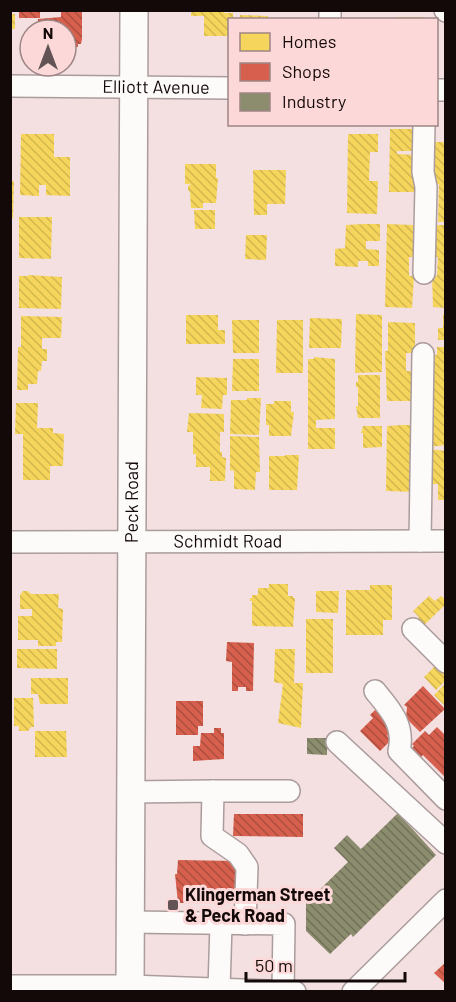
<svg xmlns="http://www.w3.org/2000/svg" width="456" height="1002" font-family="Barlow,sans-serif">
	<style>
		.homes { fill: url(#homes-back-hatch) }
		.shops { fill: url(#shops-back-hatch) }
		.industry { fill: url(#industry-back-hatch) }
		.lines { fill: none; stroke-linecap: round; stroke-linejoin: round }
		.minor-casing { stroke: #ab9c9c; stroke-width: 24 }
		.major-casing { stroke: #ab9c9c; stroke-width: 30 }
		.minor { stroke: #fdfafa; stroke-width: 21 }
		.major { stroke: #fdfafa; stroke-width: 27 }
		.poi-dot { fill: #625454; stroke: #fcd8d8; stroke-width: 2 }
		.labels { text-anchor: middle; stroke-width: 6; stroke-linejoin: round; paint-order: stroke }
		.street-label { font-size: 18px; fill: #140909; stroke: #fcd8d8 }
		.poi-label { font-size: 18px; font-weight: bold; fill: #140909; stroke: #fcd8d8; text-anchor: start }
	</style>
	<defs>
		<pattern id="homes-back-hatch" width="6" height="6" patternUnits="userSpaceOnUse" patternTransform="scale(1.5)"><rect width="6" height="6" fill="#f6d55c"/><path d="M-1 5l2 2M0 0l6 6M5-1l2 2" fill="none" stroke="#d2b64f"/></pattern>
		<pattern id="shops-back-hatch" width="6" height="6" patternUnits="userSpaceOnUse" patternTransform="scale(1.5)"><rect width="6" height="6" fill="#d6604d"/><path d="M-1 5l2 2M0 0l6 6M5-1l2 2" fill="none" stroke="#ac4d3e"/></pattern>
		<pattern id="industry-back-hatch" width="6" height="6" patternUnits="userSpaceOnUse" patternTransform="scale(1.5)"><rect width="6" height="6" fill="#8c8c6e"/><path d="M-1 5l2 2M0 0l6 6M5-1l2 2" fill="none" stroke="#717159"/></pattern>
	</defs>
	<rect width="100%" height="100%" fill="#f4e0e0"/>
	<g class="homes">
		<path d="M191 10H224V13H233V20H230V36H204V16H191Z"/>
		<rect x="10" y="14" width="5" height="15"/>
		<path d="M240 15 268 16V20H240Z"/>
		<rect x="397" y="17" width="27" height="3"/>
		<path d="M390 129H420V151H397V154L417 155V192H389Z"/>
		<path d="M21 134H54V157H70V196L46 195V185H39V196L20 195Z"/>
		<path d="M348 134H378V152H370L369 181H378L377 214 347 213Z"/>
		<path d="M432 142H446V222H438L439 184H436L432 176Z"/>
		<path d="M185 164H216V178H218L216 203H203V208H191L190 192 188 190V186L191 184H185Z"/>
		<path d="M253 170H286L285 204H267V215H254Z"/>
		<path d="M10 181H14L13 218H10Z"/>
		<path d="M194 210H215V229H195Z"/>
		<path d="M19 217H52L51 259 19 258Z"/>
		<path d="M363 224H380V241H366V249L379 250V266H368V261H358V267L335 266V249L345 248 346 225Z"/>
		<path d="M387 224 413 225 415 226 413 257H409V276H414L412 308 385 307Z"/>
		<path d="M434 225H446V308L433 307 432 276H437L438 257H434Z"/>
		<path d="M246 235H267L266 260 245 259Z"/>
		<path d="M28 275 62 277 61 309 19 308V276H28Z"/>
		<path d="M356 314 382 315V372L355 373Z"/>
		<path d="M443 314H446V340H438V328H443Z"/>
		<path d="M186 315H218V330H225V344H186Z"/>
		<path d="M21 316 62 317 61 338H42V349H47V361H42L41 371H38L37 384H28V390H17L18 347H21Z"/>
		<path d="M310 318 342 319 341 348H309Z"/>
		<path d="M232 320H259V353H233Z"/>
		<path d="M277 320H303V373H276Z"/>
		<path d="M388 322 415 323V353H406V371H415V401H387L385 351H388Z"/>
		<path d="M437 347H446V445L429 447 433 355H437Z"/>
		<path d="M314 357 335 359V419L316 420V428H335V449H308V359H314Z"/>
		<path d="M233 359H259V391H232Z"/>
		<path d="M358 375H380V418H358L356 406H358V387H356V382H358Z"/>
		<path d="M196 377 227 378V395H223L222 409 201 408 202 395H196Z"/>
		<path d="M247 398H261L259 435 230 434 231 400H247Z"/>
		<path d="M274 401H291V412H294L291 436H269V425H266V404H274Z"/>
		<path d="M16 403H38L37 428H53V433L64 434 63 466H50V480H23V434H15Z"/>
		<path d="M189 413 224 414V432H220V452H222V457L226 458 225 481H210V467H196V454H193V432H187Z"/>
		<path d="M402 425H416L415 492 386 491 387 426Z"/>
		<path d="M363 426H382V447L363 448V433H361Z"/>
		<path d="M230 436 259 437 260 472H256L255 490 234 489V471L230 470Z"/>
		<path d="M429 449 446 451V500H438V484H429Z"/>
		<path d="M285 455H299L297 490H269V456H285Z"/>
		<path d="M269 584H288V596H293V598H295L293 627 252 626V601H250V598H252V595H258V588H269Z"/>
		<path d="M370 585H392V620H383V635H346V590H370Z"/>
		<path d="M23 591H28L31 594H59L58 608 63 609 62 642H56V646H38V640H18V616H32V609H20V595Z"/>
		<path d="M316 591H339L338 613 316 612Z"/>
		<path d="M429 596 435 601 441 596 446 600V604L422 627 416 621 419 617 413 611Z"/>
		<rect x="306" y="619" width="27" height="54"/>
		<path d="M17 649H57V669L17 668Z"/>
		<path d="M275 649H295L294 683H303L301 728 278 723 283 684 274 682Z"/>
		<path d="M435 666 440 671 442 669 446 672V680L436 690 424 677Z"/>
		<path d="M31 678H68V704H40L38 694H31Z"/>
		<path d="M446 683V707L434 695Z"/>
		<path d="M14 698H33L34 727H31L28 731H19V726H14Z"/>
		<path d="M35 731H66L67 757H35Z"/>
	</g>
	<g class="shops">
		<rect x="19" y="10" width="21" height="8"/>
		<path d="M61 10H82V39L81 44H78V47H66V30H33V28H38V19L61 17Z"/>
		<path d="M227 642 254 643 253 691H246V687H238V691H232V662L226 661Z"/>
		<path d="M423 686 445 709 420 732 406 718 407 707 404 705Z"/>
		<path d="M176 701H203V726H198V735H176Z"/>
		<path d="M375 710 378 713 381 711 396 726 387 736 391 740 380 751 360 731 373 718 370 715Z"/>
		<path d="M437 727 446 736V778L423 755 416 762 407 753 414 746 412 744 425 731 429 735Z"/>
		<path d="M214 728H221V733H224V759L193 761V746H200L201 733H214Z"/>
		<path d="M234 814H303V837L233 836Z"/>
		<path d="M178 860 235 861 236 903H178L175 874H177Z"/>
		<path d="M446 962V984L434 973Z"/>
	</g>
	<g class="industry">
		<path d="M307 738H327V755L307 754Z"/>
		<path d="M398 813 436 855 353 937 351 934 330 954 306 931V903L348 862 334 848 347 835 361 849Z"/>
	</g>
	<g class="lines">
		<defs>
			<g id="minor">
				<path d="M445 10 446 11"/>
				<path d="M330 20V10"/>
				<path id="s1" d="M10 86 230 88"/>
				<path d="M436 90H446"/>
				<path d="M424 273 426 187 423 172 424 124"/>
				<path d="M420 541 423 354"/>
				<path id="s2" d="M10 542 446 541"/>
				<path d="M413 629 446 662"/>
				<path d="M375 691C390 709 405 725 399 751L446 799"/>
				<path d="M337 742 446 843"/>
				<path d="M213 791H289"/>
				<path d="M130 792 213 791 212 836 238 854 247 867 245 924"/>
				<path d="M130 922 284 924 283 991"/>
				<path d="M10 986H130L295 992"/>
				<path d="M219 989 221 924"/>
				<path d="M353 992 446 900"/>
			</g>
			<g id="major">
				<path id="s3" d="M130 992 134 10"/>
			</g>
		</defs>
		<use href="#minor" class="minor-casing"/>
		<use href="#major" class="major-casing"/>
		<use href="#minor" class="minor"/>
		<use href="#major" class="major"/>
	</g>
	<rect class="poi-dot" x="167" y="899" width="12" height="12" rx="3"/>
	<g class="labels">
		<g class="street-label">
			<text dy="6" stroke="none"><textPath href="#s1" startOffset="146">Elliott Avenue</textPath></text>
			<text dy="6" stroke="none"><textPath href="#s3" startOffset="490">Peck Road</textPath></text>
			<text dy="6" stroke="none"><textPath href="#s2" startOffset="218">Schmidt Road</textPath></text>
		</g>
		<g class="poi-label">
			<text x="185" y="901">Klingerman Street<tspan x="185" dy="21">&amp; Peck Road</tspan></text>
		</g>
	</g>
	<rect width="456" height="1002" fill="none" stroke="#140909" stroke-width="24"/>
	<rect x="228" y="18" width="210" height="108" fill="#fcd8d8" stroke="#9f8585" stroke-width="1.5"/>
	<rect x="240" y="33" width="30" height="18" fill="#f6d55c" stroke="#9f8585" stroke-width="1.5"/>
	<text x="282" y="48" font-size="18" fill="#140909">Homes</text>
	<rect x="240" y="63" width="30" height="18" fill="#d6604d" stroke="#9f8585" stroke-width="1.5"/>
	<text x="282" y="78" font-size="18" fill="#140909">Shops</text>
	<rect x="240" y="93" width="30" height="18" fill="#8c8c6e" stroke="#9f8585" stroke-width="1.5"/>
	<text x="282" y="108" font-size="18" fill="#140909">Industry</text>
	<g transform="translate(48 48)"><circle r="28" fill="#fcd8d8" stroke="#9f8585" stroke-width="1.5"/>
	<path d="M0-4.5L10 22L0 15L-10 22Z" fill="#625454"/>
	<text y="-9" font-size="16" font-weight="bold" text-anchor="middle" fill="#140909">N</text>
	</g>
	<path d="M246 972v9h159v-9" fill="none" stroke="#140909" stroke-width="3"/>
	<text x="255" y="972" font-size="18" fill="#140909" stroke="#fcd8d8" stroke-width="4.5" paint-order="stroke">50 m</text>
</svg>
